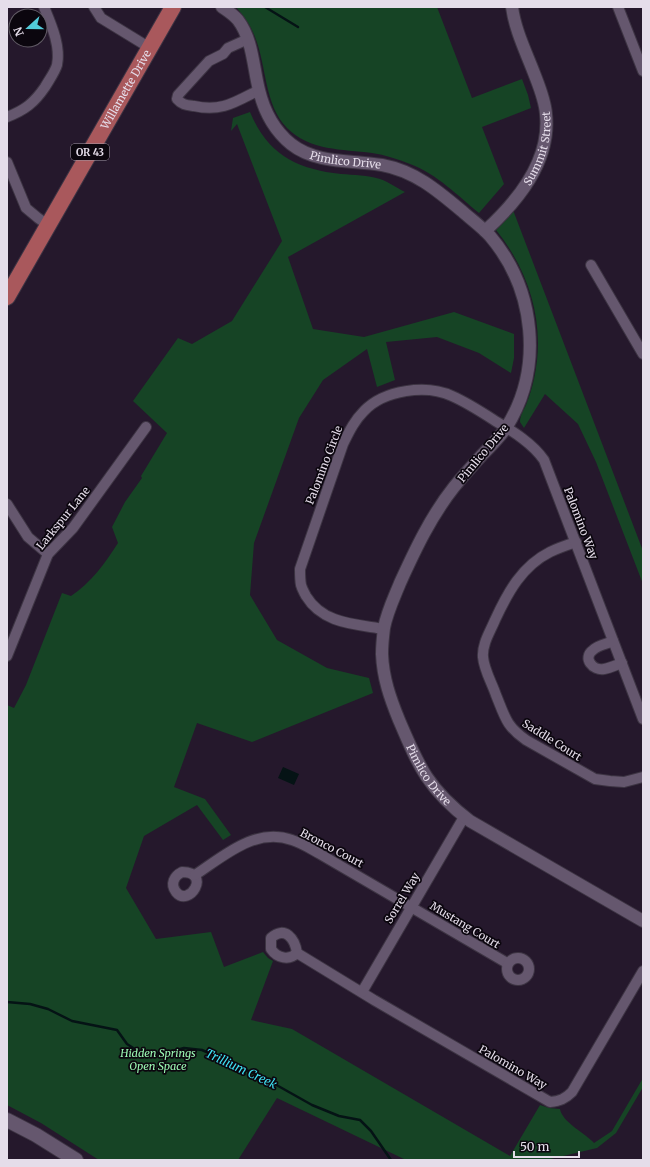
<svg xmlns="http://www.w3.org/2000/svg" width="650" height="1167" font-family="Merriweather,serif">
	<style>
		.green { fill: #164425 }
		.water { fill: #051315 }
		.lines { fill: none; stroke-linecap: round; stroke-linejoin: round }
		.stream { stroke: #051315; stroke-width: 2.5 }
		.minor-casing { stroke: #3d3443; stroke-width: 12 }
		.tertiary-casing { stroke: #3d3443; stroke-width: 14 }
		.secondary-casing { stroke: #3d3443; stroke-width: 16 }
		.primary-casing { stroke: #3d3443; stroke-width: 18 }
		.minor { stroke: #65576e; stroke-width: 10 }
		.tertiary { stroke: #65576e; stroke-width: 12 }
		.secondary { stroke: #65576e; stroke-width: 14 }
		.primary { stroke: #a9585c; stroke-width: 16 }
		.labels { text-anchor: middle; stroke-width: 3.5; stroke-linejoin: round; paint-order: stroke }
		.shield { fill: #0b060e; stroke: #a49ca8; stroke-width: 1 }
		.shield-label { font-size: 10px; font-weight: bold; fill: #e5ddea }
		.street-label { font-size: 11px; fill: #e5ddea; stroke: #0b060e }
		.park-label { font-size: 11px; font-style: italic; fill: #9bf8b3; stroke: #0b060e }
		.water-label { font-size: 12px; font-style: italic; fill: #3fe2f4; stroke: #0b060e }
	</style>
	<rect width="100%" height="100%" fill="#25182c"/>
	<g class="green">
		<path d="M236 7H437L472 98 522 79 528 95 531 108 482 127 504 184 479 213C458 196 437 174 410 164 398 159 385 155 372 153 342 149 310 151 287 128 264 104 267 67 255 37 251 26 244 16 236 7Z"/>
		<path d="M250 112C268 155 297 169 341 174 354 175 368 175 380 179 389 182 397 188 405 192L288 257 313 329 364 337 454 312 514 334V358L511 373 479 353 437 337 386 342 395 380 377 387 367 349 323 380 299 418 254 543 250 595 277 640 327 668 369 678 373 693 252 742 197 723 174 787 205 799 231 835 223 840 197 805 144 836 126 888 156 939 211 932 224 967 263 952 268 958 273 961 251 1020 292 1029 510 1156 540 1105 549 1108 560 1109C562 1122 585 1133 594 1143L612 1131 643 1078V1087L616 1133 597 1148 546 1160H406L277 1098 238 1160H99L41 1123 7 1105V705L14 708 26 685 62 593 71 596C91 583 105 563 118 543L112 527 125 502 142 478 141 476 167 433 133 401 178 338 192 344 232 321 282 241 237 124 231 131 233 118Z"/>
		<path d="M513 210 643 551V584L596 462 578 424 545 394 524 428 520 422C520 416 523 411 526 405 529 397 532 388 534 379 546 325 530 272 496 230Z"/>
	</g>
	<path class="water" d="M283 767 299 774 294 785 278 778Z"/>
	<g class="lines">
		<g class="stream">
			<path d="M265 7 298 27"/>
			<path d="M7 1002 30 1004 48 1009 72 1021 117 1030 127 1044 141 1053H165L184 1048 202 1050 264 1078 312 1105 339 1116 360 1120 371 1131 391 1160"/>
		</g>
		<defs>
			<g id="minor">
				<path d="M94 7 101 18 150 48"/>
				<path d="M618 7 643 71"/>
				<path d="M248 39 228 48 223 54 209 61 178 95 177 99C182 105 187 105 194 106 222 112 235 102 259 90"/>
				<path d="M7 117C25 110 34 103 45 87 49 80 55 72 57 65 61 46 51 24 44 7"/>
				<path d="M7 162 26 208 38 218 48 225"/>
				<path d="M591 265 643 354"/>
				<path d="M7 504 28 537 48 554"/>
				<path d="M576 542C567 545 558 548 550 552 522 566 508 592 495 620 490 632 482 644 483 657 484 670 492 683 496 695 505 717 506 726 526 740L595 779 610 781 624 782 643 777"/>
				<path d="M384 629C355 624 323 624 306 596 304 592 302 589 301 585 300 580 300 574 300 569L343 444C349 432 354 421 364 411 384 390 426 384 452 396 468 403 483 413 497 422 514 432 533 444 544 460L643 719"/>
				<path d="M613 641C607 644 598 645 593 650 582 658 593 671 604 669 610 668 616 665 622 663"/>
				<path d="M7 656 48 554 73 528 146 427"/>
				<path d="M182 872C212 872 189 908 176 892 170 884 174 876 182 872Z"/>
				<path d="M195 875C224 856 255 827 292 840 302 843 311 849 320 854L507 963"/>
				<path d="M297 953C289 961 277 958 271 949V938C285 925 295 939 297 953L374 1000 550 1102C560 1101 565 1099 572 1092L643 971"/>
				<circle cx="518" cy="969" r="11"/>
				<path d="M362 992 464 817"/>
			</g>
			<g id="tertiary">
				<path id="s1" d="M222 7C228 11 234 15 238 20 253 40 253 67 259 90 264 111 275 131 291 144 316 164 352 160 382 165 415 171 438 191 463 212 472 220 482 227 490 236 535 289 544 368 506 428 499 438 490 447 482 455 472 466 463 476 454 487 431 516 415 550 400 583 394 598 387 612 384 628 383 636 382 645 382 654 383 678 390 698 399 720 419 767 428 789 470 821L643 921"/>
				<path id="s2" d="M485 231C518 201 551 161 546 114 545 100 539 86 534 73 526 52 515 30 512 7"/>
			</g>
			<path id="secondary" d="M7 1120 36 1135 76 1160"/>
			<g id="primary">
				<path id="s3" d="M7 297 173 7"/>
			</g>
		</defs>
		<use href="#minor" class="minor-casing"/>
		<use href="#tertiary" class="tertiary-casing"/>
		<use href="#secondary" class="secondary-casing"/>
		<use href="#primary" class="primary-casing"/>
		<use href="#minor" class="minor"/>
		<use href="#tertiary" class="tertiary"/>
		<use href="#secondary" class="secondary"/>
		<use href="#primary" class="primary"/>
	</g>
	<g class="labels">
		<rect class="shield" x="71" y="144" width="38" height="16" rx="3"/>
		<g class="shield-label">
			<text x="90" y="156">OR 43</text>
		</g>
		<g class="street-label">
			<text dy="4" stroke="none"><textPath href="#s3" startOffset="239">Willamette Drive</textPath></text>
			<text dy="4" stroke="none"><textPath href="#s2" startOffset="101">Summit Street</textPath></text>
			<text dy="4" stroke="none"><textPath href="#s1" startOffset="216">Pimlico Drive</textPath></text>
			<text transform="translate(483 453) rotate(-50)" y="4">Pimlico Drive</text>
			<text transform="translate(324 465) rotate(-69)" y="4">Palomino Circle</text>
			<text transform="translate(63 518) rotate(-51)" y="4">Larkspur Lane</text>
			<text transform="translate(581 523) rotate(69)" y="4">Palomino Way</text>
			<text transform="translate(552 740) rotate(32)" y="4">Saddle Court</text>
			<text dy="4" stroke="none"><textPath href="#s1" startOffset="984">Pimlico Drive</textPath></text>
			<text transform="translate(332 848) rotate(28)" y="4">Bronco Court</text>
			<text transform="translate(402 898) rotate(-59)" y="4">Sorrel Way</text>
			<text transform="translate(465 925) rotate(31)" y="4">Mustang Court</text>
			<text transform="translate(513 1067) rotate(30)" y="4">Palomino Way</text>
		</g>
		<g class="park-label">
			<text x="158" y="1057">Hidden Springs<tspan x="158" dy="13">Open Space</tspan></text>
		</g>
		<g class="water-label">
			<text transform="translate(241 1069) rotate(25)" y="4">Trillium Creek</text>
		</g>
	</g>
	<rect width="650" height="1167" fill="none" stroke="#e5ddea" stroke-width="16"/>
	<g transform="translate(28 28) rotate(249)"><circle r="19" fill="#0b060e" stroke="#625c66"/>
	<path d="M0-3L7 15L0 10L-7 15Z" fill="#52cbd9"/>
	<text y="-6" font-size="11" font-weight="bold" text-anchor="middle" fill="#e5ddea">N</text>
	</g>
	<path d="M514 1151v6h65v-6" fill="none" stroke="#e5ddea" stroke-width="2"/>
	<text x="520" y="1151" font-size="12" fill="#e5ddea" stroke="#0b060e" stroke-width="3" paint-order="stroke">50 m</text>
</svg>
